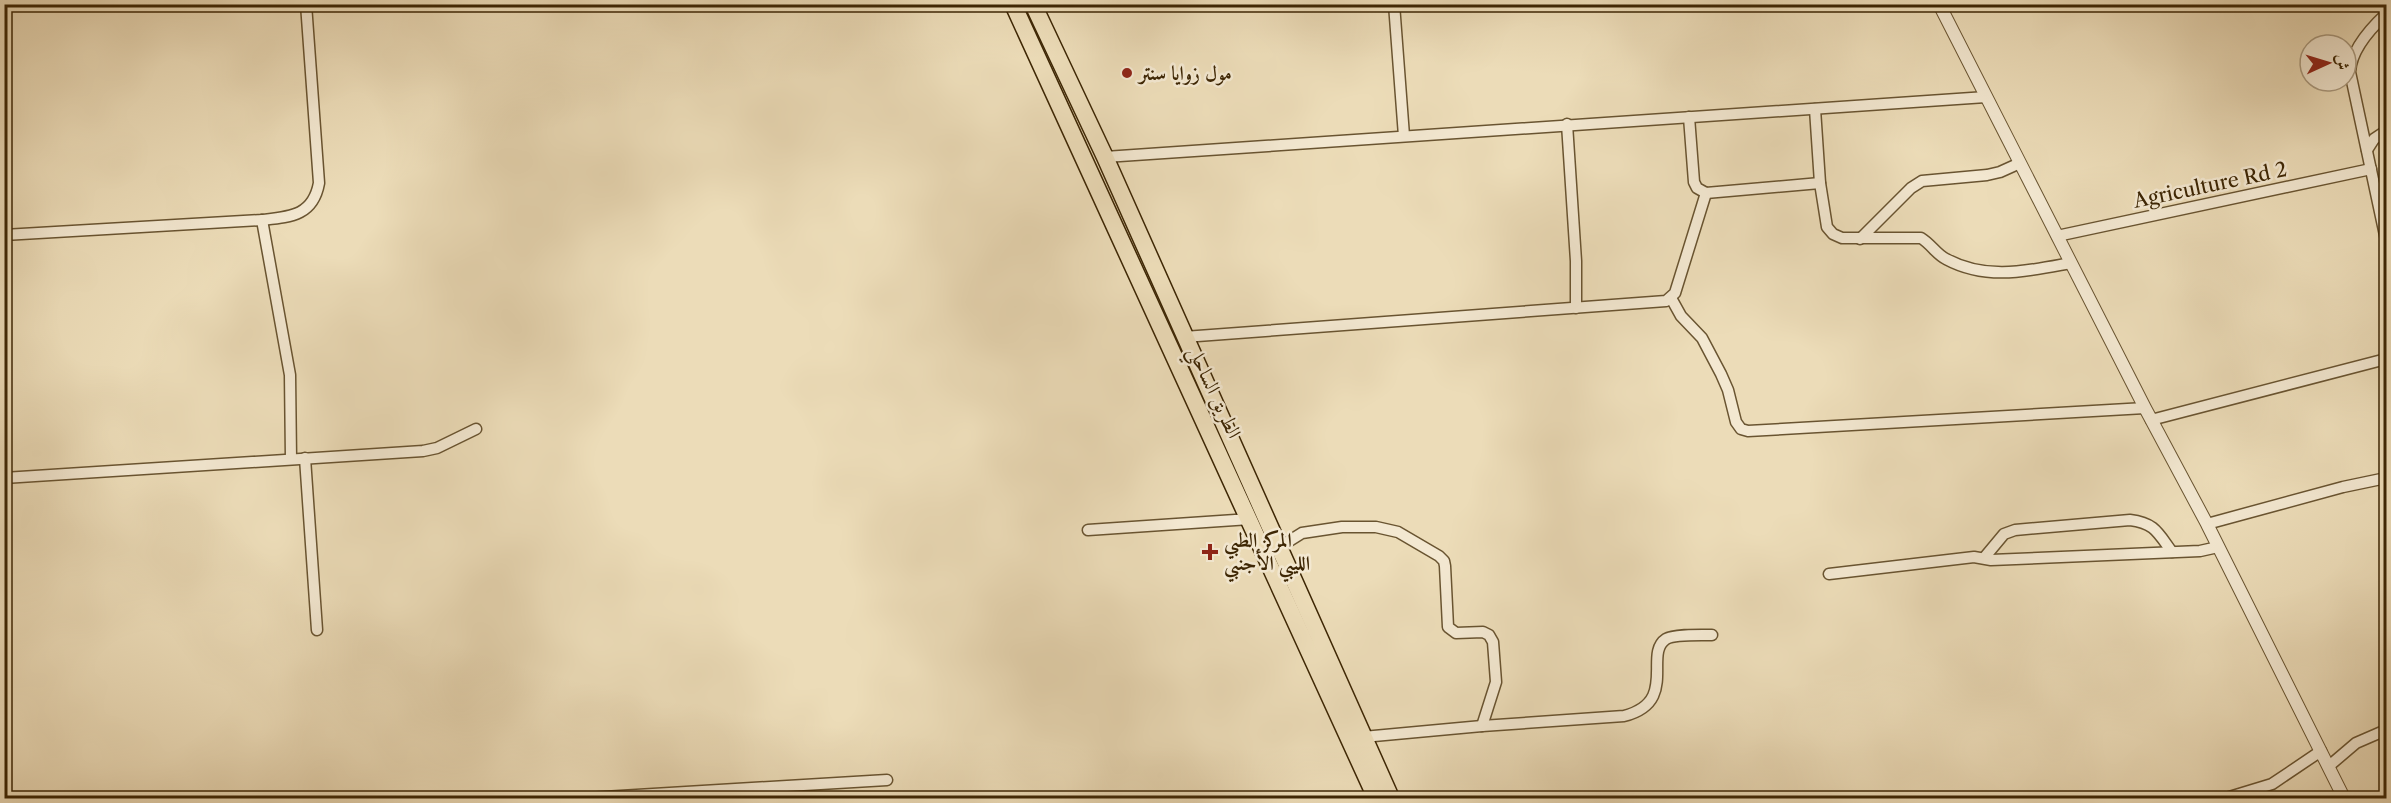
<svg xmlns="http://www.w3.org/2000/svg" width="2391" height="803" font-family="'Libre Caslon Text',Amiri,serif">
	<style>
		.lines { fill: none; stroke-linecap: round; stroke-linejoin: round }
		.minor-casing { stroke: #695431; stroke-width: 13 }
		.tertiary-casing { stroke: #695431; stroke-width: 14 }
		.trunk-casing { stroke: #3d2604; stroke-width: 19 }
		.minor { stroke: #f3e8d1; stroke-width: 10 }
		.tertiary { stroke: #f3e8d1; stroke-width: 12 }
		.trunk { stroke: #ecdcb8; stroke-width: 16 }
		.poi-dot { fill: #8f2418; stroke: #f3e8d1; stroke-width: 2 }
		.labels { text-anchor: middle; stroke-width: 5; stroke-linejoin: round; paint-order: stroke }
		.poi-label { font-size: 20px; font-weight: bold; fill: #3d2604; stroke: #f3e8d1; text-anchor: start }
		.street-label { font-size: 20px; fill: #3d2604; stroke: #f3e8d1 }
	</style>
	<rect width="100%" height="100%" fill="#ecdcb8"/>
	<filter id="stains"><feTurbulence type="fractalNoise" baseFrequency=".00333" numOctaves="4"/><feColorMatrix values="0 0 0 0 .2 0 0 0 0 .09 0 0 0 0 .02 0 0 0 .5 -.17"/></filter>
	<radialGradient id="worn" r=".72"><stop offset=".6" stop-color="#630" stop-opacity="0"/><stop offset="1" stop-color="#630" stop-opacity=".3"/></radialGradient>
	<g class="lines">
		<defs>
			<g id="minor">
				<path d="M1394 4 1404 136"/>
				<path d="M2386 14C2371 28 2351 50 2350 72L2386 240"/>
				<path d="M1815 109 1820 183 1827 227 1833 234 1842 238H1921C1931 244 1936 254 1946 259 1987 281 2027 271 2071 263"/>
				<path d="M1689 117 1694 182 1697 188 1706 193 1820 183"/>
				<path d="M1567 124 1576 261V308"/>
				<path d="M2367 150 2374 139 2386 131"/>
				<path d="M1105 157 1986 97"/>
				<path d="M262 220 290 375 291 459"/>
				<path d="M4 235 262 220C290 217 313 216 319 183L306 4"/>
				<path d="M2057 236 2371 169"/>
				<path d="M1860 239 1911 188 1922 181 1987 175 2000 172 2020 163"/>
				<path d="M1671 298 1681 316 1702 338 1721 374 1728 390 1736 422 1741 429 1748 431 2145 408"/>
				<path d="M1184 337 1666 301 1675 293 1706 193"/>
				<path d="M2151 420 2386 359"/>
				<path d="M305 458 317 630"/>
				<path d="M4 478 423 451 437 448 476 429"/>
				<path d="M2207 524 2343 487 2386 478"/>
				<path d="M1088 530 1250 519"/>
				<path d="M1278 548 1302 533 1342 527H1376L1398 532 1439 556 1444 561 1445 566 1448 627 1456 633 1483 632 1489 635 1493 642 1496 682 1482 726"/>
				<path d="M1984 558 2004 534 2015 530 2130 520C2155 523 2158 533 2172 552"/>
				<path d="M1829 574 1974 557 1991 560 2200 551 2218 547"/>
				<path d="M1363 737 1482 726 1624 716C1679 702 1643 654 1666 639 1674 634 1701 635 1712 635"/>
				<path d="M2329 766 2356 743 2386 730"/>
				<path d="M587 798 887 780"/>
				<path d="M2226 798 2272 784 2321 751"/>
			</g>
			<path id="tertiary" d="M1939 4 2145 408 2207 524 2344 798"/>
			<g id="trunk">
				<path d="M1013 4 1376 798"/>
				<path d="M1033 4 1105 157 1391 798"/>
			</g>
		</defs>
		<use href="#minor" class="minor-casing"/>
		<use href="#tertiary" class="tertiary-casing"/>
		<use href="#trunk" class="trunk-casing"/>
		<use href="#minor" class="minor"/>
		<use href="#tertiary" class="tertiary"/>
		<use href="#trunk" class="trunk"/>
	</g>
	<g class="poi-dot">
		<circle cx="1127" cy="73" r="6"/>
		<path d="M1207 543h6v6h6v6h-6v6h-6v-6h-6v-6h6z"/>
	</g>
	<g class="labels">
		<g class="poi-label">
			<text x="1139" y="80">مول زوايا سنتر</text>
			<text x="1224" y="547">المركز الطبي<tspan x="1224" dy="23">الليبي الأجنبي</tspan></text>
		</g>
		<g class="street-label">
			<text transform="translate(2210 185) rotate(-12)" y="7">Agriculture Rd 2</text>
			<text transform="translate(1215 392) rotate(65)" y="7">الطريق الساحلي</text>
		</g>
	</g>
	<rect width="2391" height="803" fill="none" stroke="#ecdcb8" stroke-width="24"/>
	<rect x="6" y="6" width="2379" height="791" fill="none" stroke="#3d2604" stroke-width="3"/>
	<rect x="12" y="12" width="2367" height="779" fill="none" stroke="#3d2604" stroke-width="1.5"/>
	<g transform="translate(2328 63) rotate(86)"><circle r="28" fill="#f3e8d1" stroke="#aa9a7f" stroke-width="1.5"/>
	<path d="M0-4.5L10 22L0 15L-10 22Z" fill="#8f2418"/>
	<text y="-9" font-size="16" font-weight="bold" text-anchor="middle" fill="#3d2604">ش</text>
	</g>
	<rect width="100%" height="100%" filter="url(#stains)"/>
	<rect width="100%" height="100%" fill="url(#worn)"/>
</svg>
